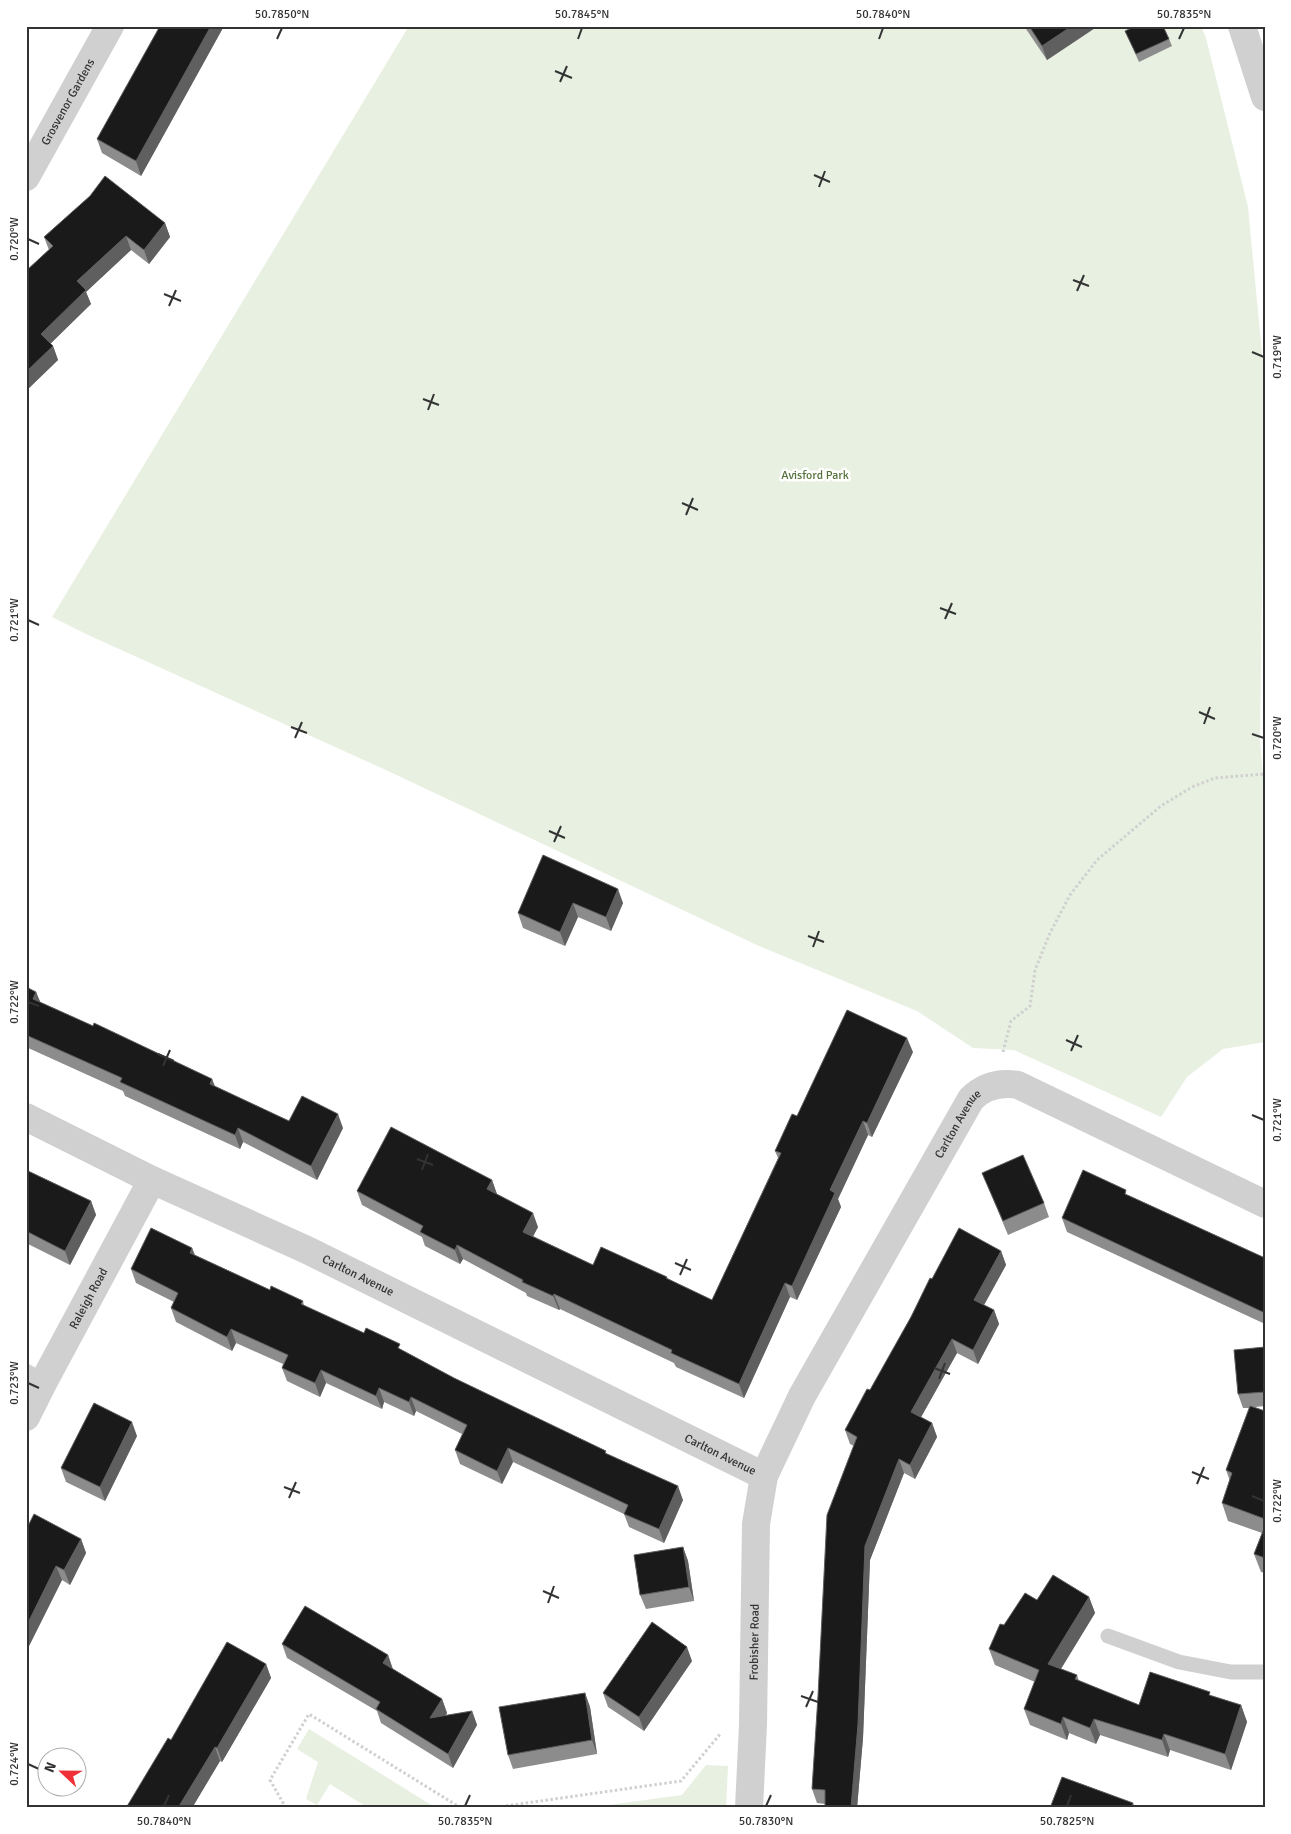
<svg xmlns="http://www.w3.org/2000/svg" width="1291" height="1834" font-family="Signika,sans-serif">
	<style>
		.green { fill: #e8f0e1 }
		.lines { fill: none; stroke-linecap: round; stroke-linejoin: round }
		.path { stroke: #d0d0d0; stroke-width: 3; stroke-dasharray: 2.5 2.5; stroke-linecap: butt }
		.service { stroke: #d0d0d0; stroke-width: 15 }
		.minor { stroke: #d0d0d0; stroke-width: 28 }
		.tertiary { stroke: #d0d0d0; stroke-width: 28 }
		.wall { fill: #8c8c8c }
		.shaded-wall { fill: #5f5f5f }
		.building { fill: #1a1a1a; stroke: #5f5f5f }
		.ticks { fill: none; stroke: #333; stroke-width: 2 }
		.labels { text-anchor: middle; stroke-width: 5; stroke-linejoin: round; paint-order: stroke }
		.street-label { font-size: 12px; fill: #333; stroke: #fff }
		.park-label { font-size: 12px; fill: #54723c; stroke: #fff }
		.neatline { fill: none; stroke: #333; stroke-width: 2 }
		.ticks-label { font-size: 12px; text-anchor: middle; fill: #333 }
	</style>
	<rect width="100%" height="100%" fill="#fff"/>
	<g class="green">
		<path d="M409 26H1201L1206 38 1248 207 1265 385 1260 741 1265 799V1042L1223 1049 1187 1077 1161 1117 1014 1050 973 1048 917 1011 759 946 388 771 86 634 52 617Z"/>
		<path d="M309 1729 436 1808H368L330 1784 317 1805 306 1799 318 1762 297 1749Z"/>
		<path d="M706 1765 728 1766 726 1808H587L682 1795Z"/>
	</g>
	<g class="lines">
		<g class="path">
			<path d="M1003 1052 1011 1021 1030 1006 1035 970 1050 933 1070 895 1097 860 1161 806 1192 787 1215 778 1265 774"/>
			<path d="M286 1808 270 1780 309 1714 461 1808"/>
			<path d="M491 1808 681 1781 721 1733"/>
		</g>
		<g class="service">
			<path d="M26 1371 44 1381"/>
			<path d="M1108 1636 1179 1662 1231 1672H1265"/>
		</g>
		<g class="minor">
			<path id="s1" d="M26 1117 152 1180 307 1250 764 1476"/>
			<path id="s2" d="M26 1417 44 1381 152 1180"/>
			<path id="s3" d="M749 1808 753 1725 756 1524 764 1476 802 1396 971 1099C984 1086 1000 1082 1018 1085L1265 1204"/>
		</g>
		<g class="tertiary">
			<path d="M1242 26 1265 97"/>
			<path id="s4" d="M26 177 110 26"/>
		</g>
	</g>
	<g class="wall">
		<path d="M160 26H224L141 176 102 153 97 139Z"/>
		<path d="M1024 26H1098L1047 60Z"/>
		<path d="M1125 31 1169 39 1172 46 1139 62Z"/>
		<path d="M165 223 170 237 149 264 131 250 86 292 91 304 50 344 53 346 58 360 27 390 26 389V271L49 250 44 237Z"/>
		<path d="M543 855 623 903 611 931 578 917 565 946 523 928 518 913Z"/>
		<path d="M26 983 30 989 36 992 40 1002 212 1079 215 1086 289 1121 343 1128 317 1180 243 1142 240 1149 125 1096 123 1091 26 1047Z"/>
		<path d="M913 1052 872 1137 868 1135 838 1199 841 1207 797 1300 790 1297 744 1398 676 1367 674 1363 560 1309 559 1310 527 1296 526 1293 463 1259 460 1264 425 1246 422 1237 362 1205 357 1191 492 1180 497 1195 538 1227 533 1236 593 1265 667 1277 668 1279 712 1300 778 1158 775 1151 797 1116Z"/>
		<path d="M26 1170 91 1201 96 1215 70 1265 26 1243Z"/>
		<path d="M982 1173 1044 1203 1049 1217 1008 1235 988 1187Z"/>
		<path d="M1128 1195 1265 1258V1324L1067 1232 1062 1218Z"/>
		<path d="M192 1248 195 1255 270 1290 303 1301 304 1306 402 1350 454 1378 607 1454 683 1500 664 1543 629 1527 624 1514 513 1462 502 1484 460 1464 455 1450 462 1434 416 1411 414 1416 384 1402 382 1409 326 1383 320 1397 287 1381 282 1368 283 1364 236 1343 232 1351 176 1322 171 1308 174 1302 136 1283 131 1269Z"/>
		<path d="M1001 1251 1006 1265 984 1305 994 1310 999 1324 978 1364 957 1353 921 1417 932 1423 937 1437 915 1479 904 1473 870 1560 863 1738 857 1808H825V1804L817 1803 812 1789 854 1446 850 1444 845 1430 870 1390 932 1279Z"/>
		<path d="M1265 1347V1406L1255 1407 1265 1411V1573L1261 1572 1254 1554 1262 1533 1228 1521 1222 1503 1230 1481 1226 1470 1249 1408H1243L1238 1394Z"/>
		<path d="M137 1436 105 1501 66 1482 61 1468Z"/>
		<path d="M26 1530 81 1539 86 1553 70 1585 62 1580 26 1652Z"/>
		<path d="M683 1547 688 1561 694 1601 646 1609 640 1595Z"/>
		<path d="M1089 1597 1095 1613 1061 1669 1077 1675 1079 1681 1139 1705 1212 1696 1241 1705 1247 1722 1231 1770 1170 1750 1168 1757 1100 1735 1096 1744 1069 1733 1067 1740 1030 1725 1024 1709 1035 1682 995 1665 989 1649 1004 1625 1037 1600Z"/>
		<path d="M282 1644 388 1655 393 1669 442 1699 447 1713 446 1716 472 1711 477 1725 453 1768 381 1723 377 1711 287 1658Z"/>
		<path d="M692 1661 644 1731 608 1707 603 1693Z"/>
		<path d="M266 1664 271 1678 222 1762 220 1761 192 1808H126L171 1740Z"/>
		<path d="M585 1693 590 1707 597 1754 513 1769 508 1755Z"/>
	</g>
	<g class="shaded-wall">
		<path d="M211 26H224L141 176 136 161Z"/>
		<path d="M1072 26H1098L1047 60 1042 46Z"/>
		<path d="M165 223 170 237 149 264 144 250Z"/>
		<path d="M126 236 131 250 86 292 91 304 46 348 41 334 77 281Z"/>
		<path d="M53 346 58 360 27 390 26 387V372Z"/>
		<path d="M618 889 623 903 611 931 606 917Z"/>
		<path d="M573 903 578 917 565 946 560 932Z"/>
		<path d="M36 992 42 1006 33 999Z"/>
		<path d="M907 1038 913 1052 872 1137 867 1123Z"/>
		<path d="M212 1079 217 1093 210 1084Z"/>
		<path d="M338 1114 343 1128 317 1180 311 1166Z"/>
		<path d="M863 1121 868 1135 838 1199 841 1207 797 1300 792 1286 830 1190Z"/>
		<path d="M238 1128 243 1142 240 1149 235 1135Z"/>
		<path d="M492 1180 497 1194 492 1204 487 1189Z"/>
		<path d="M91 1201 96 1215 70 1265 65 1251Z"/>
		<path d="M533 1213 538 1227 528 1246 523 1232Z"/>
		<path d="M457 1245 463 1259 460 1264 455 1250Z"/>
		<path d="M192 1248 197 1262 190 1253Z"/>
		<path d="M1001 1251 1006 1265 979 1314 974 1300Z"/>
		<path d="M785 1283 790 1297 744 1398 739 1384Z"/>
		<path d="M26 1294 29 1301 26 1306Z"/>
		<path d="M554 1294 560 1309 559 1310 553 1296Z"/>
		<path d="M994 1310 999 1324 978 1364 973 1350Z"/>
		<path d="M231 1329 236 1343 232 1351 227 1337Z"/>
		<path d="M952 1339 957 1353 916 1426 911 1412Z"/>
		<path d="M321 1370 326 1383 320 1397 315 1383Z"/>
		<path d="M379 1388 384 1402 382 1409 376 1396Z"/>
		<path d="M411 1397 416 1411 414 1416 409 1402Z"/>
		<path d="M132 1422 137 1436 105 1501 100 1487Z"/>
		<path d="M932 1423 937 1437 915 1479 910 1465Z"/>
		<path d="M508 1448 513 1462 502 1484 497 1471Z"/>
		<path d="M899 1459 904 1473 870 1560 863 1738 857 1808H851L865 1546Z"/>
		<path d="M678 1486 683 1500 664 1543 659 1529Z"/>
		<path d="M81 1539 86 1553 70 1585 64 1570Z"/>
		<path d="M683 1547 688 1561 694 1601 689 1587Z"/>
		<path d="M56 1566 62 1580 26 1652V1627Z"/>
		<path d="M1089 1597 1095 1613 1054 1680 1048 1664Z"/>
		<path d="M687 1647 692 1661 644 1731 639 1717Z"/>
		<path d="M388 1655 393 1670 383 1663Z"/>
		<path d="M266 1664 271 1678 222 1762 217 1748Z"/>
		<path d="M585 1693 590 1707 597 1754 592 1740Z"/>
		<path d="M442 1699 447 1713 435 1732 430 1718Z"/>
		<path d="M1241 1705 1247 1722 1231 1770 1225 1754Z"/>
		<path d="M472 1711 477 1725 453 1768 448 1754Z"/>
		<path d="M1063 1717 1069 1733 1067 1740 1061 1724Z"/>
		<path d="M1094 1719 1100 1735 1096 1744 1090 1728Z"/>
		<path d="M1164 1734 1170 1750 1168 1757 1162 1740Z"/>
		<path d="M215 1747 220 1761 192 1808H178Z"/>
		<path d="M1133 1803 1135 1808H1131Z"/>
	</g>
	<g class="building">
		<path d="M160 26H211L136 161 97 139Z"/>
		<path d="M1029 26H1072L1042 46Z"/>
		<path d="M1136 26H1163L1169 39 1136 54 1125 31Z"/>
		<path d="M105 176 165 223 144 250 126 236 77 281 86 290 41 334 53 346 26 372V271L53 246 44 237 90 196Z"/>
		<path d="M543 855 618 889 606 917 573 903 560 932 518 913Z"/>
		<path d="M26 983H28L26 987 36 992 33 999 93 1026 94 1023 212 1079 210 1084 289 1121 302 1096 338 1114 311 1166 238 1128 235 1135 120 1082 122 1078 26 1035Z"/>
		<path d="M847 1010 907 1038 867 1123 863 1121 830 1190 835 1193 792 1286 785 1283 739 1384 671 1353 672 1350 554 1294 553 1296 522 1282 523 1280 457 1245 455 1250 420 1232 423 1226 357 1191 391 1127 492 1180 487 1189 533 1213 523 1232 593 1265 601 1247 667 1277 666 1278 712 1300 781 1153 775 1151 792 1114 797 1116Z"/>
		<path d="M1023 1155 1044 1203 1003 1221 982 1173Z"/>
		<path d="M26 1170 91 1201 65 1251 26 1231Z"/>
		<path d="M1083 1170 1126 1190 1125 1194 1265 1258V1313L1062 1218Z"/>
		<path d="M151 1228 192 1248 190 1253 270 1290 271 1286 303 1301 301 1304 364 1333 366 1328 400 1344 398 1348 454 1378 606 1451 605 1453 678 1486 659 1529 624 1514 628 1505 508 1448 497 1471 455 1450 467 1425 411 1397 409 1402 379 1388 376 1396 321 1370 315 1383 282 1368 288 1355 231 1329 227 1337 171 1308 178 1293 131 1269Z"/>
		<path d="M959 1228 1001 1251 974 1300 994 1310 973 1350 952 1339 911 1412 932 1423 910 1465 899 1459 865 1546 858 1724 851 1808H825V1790L812 1789 818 1696 827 1515 857 1437 845 1430 867 1389 870 1390 911 1317 930 1278 932 1279Z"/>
		<path d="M1265 1347V1392L1238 1394 1234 1350Z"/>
		<path d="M94 1403 132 1422 100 1487 61 1468Z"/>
		<path d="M1250 1406 1265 1411V1519L1222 1503 1232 1473 1226 1470Z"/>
		<path d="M34 1514 81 1539 64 1570 56 1566 26 1627V1530Z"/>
		<path d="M1265 1526V1558L1254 1554Z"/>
		<path d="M683 1547 689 1587 640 1595 634 1555Z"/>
		<path d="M1053 1575 1089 1597 1048 1664 1077 1675 1075 1679 1139 1705 1150 1672 1210 1692 1209 1695 1241 1705 1225 1754 1164 1734 1162 1740 1094 1719 1090 1728 1063 1717 1061 1724 1024 1709 1039 1670 989 1649 1000 1624 1004 1625 1025 1593 1037 1600Z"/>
		<path d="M305 1606 388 1655 383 1663 442 1699 430 1718 472 1711 448 1754 376 1709 380 1702 282 1644Z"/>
		<path d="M652 1622 687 1647 639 1717 603 1693Z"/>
		<path d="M227 1642 266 1664 217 1748 215 1747 178 1808H126L168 1738 171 1740Z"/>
		<path d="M585 1693 592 1740 508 1755 499 1707Z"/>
		<path d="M1062 1777 1133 1803 1131 1808H1050Z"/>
	</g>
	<path class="ticks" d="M277 39 282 28M578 39 582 28M879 39 883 28M1179 39 1184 28M555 71 572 78M560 82 567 66M814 175 830 182M819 187 825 171M28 239 39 244M1073 280 1089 286M1077 291 1084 275M164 294 181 301M169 306 176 290M1252 352 1264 357M423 399 439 405M428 410 434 394M682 503 698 510M686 515 693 498M940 608 956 614M945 619 952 603M28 620 39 625M1199 712 1215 719M1204 724 1210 707M291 727 307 733M1252 734 1264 738M295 738 302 722M549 831 565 838M554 842 561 826M808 936 824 942M813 947 819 931M28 1002 39 1006M1066 1040 1082 1047M1071 1051 1078 1035M158 1054 174 1061M163 1066 170 1050M1252 1115 1264 1120M417 1159 433 1165M422 1170 428 1154M675 1263 691 1270M680 1275 687 1259M934 1368 950 1374M939 1379 945 1363M28 1383 39 1388M1192 1472 1209 1479M1197 1484 1204 1467M284 1487 300 1493M1252 1496 1264 1501M289 1498 296 1482M543 1591 559 1598M548 1603 554 1586M801 1696 818 1702M806 1707 813 1691M28 1764 39 1769M164 1806 169 1795M465 1806 470 1795M766 1806 771 1795M1067 1806 1071 1795"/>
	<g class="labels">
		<g class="street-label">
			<text dy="4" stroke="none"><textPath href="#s4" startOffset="86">Grosvenor Gardens</textPath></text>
			<text dy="4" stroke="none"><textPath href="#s3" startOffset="735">Carlton Avenue</textPath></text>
			<text dy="4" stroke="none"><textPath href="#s1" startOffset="368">Carlton Avenue</textPath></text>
			<text dy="4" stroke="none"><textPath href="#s2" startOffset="134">Raleigh Road</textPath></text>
			<text dy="4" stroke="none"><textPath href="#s1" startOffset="772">Carlton Avenue</textPath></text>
			<text dy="4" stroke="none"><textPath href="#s3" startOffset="166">Frobisher Road</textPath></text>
		</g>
		<g class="park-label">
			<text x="815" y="479">Avisford Park</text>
		</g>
	</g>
	<rect width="1291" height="1834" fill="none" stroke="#ffffff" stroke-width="55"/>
	<g transform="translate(62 1772) rotate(292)"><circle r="24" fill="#ffffff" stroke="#adadad"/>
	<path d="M0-4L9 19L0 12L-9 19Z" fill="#ef3037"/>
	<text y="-8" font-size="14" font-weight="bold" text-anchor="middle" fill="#333333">N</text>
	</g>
	<rect x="28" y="28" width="1236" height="1778" class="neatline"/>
	<g class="ticks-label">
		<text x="282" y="18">50.7850°N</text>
		<text x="582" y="18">50.7845°N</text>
		<text x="883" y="18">50.7840°N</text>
		<text x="1184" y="18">50.7835°N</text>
		<text transform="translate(14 239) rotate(-90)" y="4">0.720°W</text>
		<text transform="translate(1277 357) rotate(-90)" y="4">0.719°W</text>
		<text transform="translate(14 620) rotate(-90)" y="4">0.721°W</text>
		<text transform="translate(1277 738) rotate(-90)" y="4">0.720°W</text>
		<text transform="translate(14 1002) rotate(-90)" y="4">0.722°W</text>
		<text transform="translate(1277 1120) rotate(-90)" y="4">0.721°W</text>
		<text transform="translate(14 1383) rotate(-90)" y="4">0.723°W</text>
		<text transform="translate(1277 1501) rotate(-90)" y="4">0.722°W</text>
		<text transform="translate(14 1764) rotate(-90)" y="4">0.724°W</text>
		<text x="164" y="1825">50.7840°N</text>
		<text x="465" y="1825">50.7835°N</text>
		<text x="766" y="1825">50.7830°N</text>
		<text x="1067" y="1825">50.7825°N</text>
	</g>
</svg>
